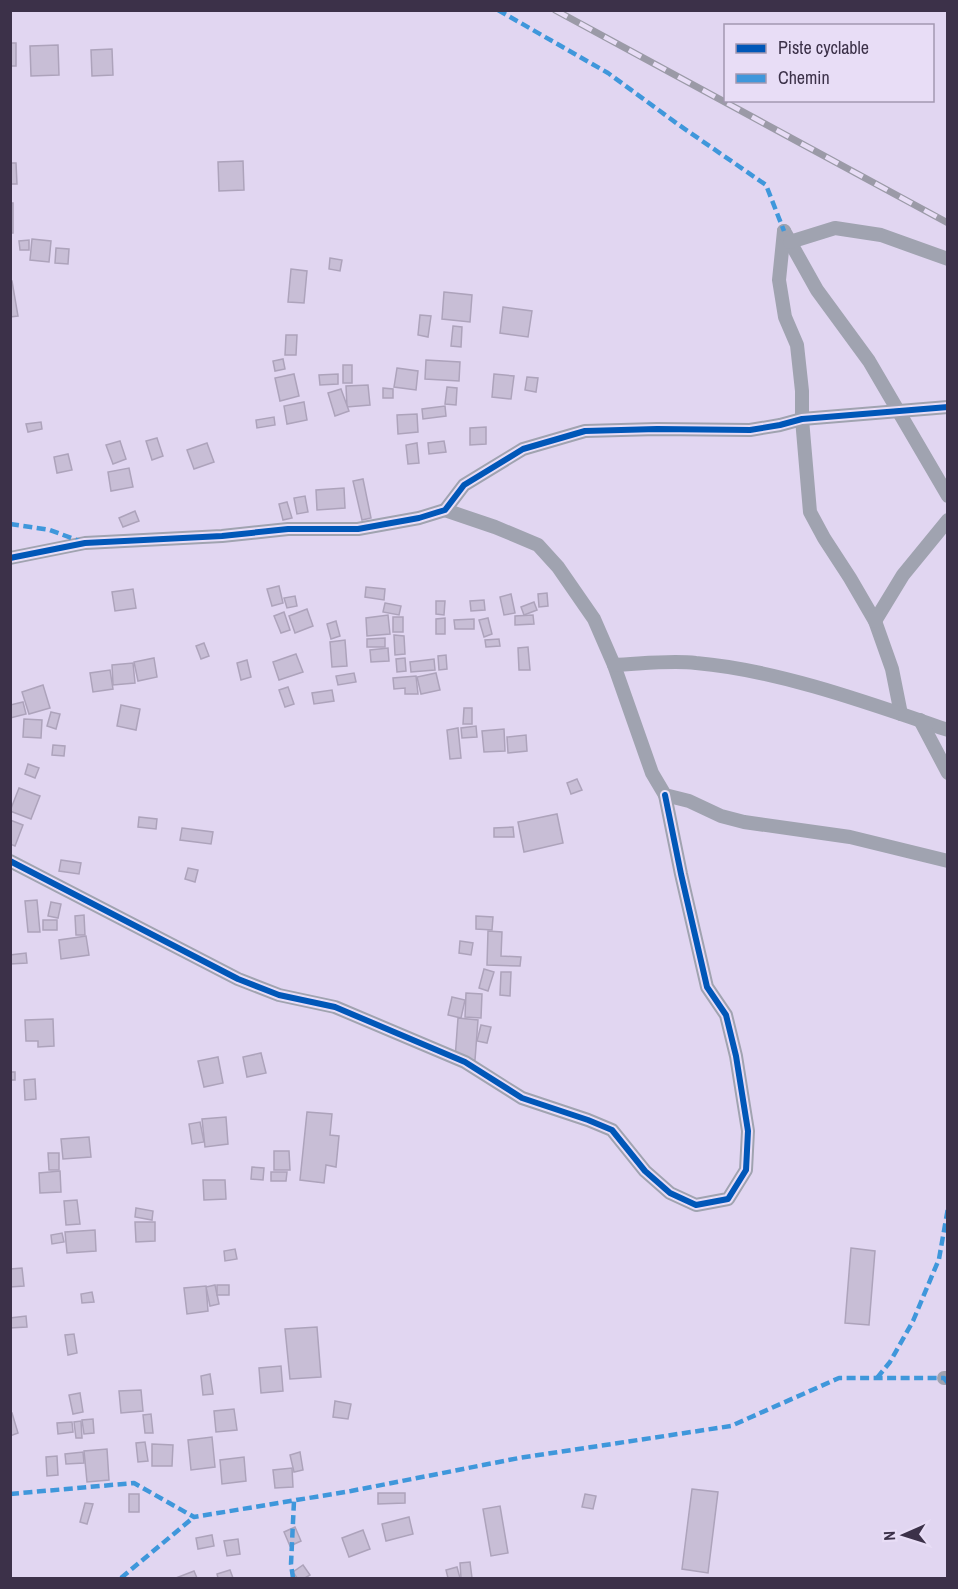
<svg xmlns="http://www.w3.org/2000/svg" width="958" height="1589" font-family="'Archivo Narrow',sans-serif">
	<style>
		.building { fill: #c8bed6; stroke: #ada3bb; stroke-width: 1.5 }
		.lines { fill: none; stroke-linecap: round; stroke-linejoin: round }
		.minor { stroke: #a0a3b0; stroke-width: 14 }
		.rail-casing { stroke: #9b9aa7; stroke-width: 7 }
		.rail { stroke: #e8ddf6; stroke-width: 4.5; stroke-dasharray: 14; stroke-linecap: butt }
		.quiet { stroke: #3f97db; stroke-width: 4.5; stroke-dasharray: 9 4.5; stroke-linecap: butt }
		.cycleway-casing { stroke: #e8ddf6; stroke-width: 10 }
		.cycleway { stroke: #0057b8; stroke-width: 6 }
	</style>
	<rect width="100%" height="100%" fill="#e1d6f1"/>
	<g class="building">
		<rect x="10" y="43" width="6" height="23"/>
		<path d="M58 45 59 75 31 76 30 46Z"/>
		<path d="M112 49 113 75 92 76 91 50Z"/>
		<path d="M243 161 244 190 219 191 218 162Z"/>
		<path d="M10 163H16L17 184H10Z"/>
		<rect x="10" y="203" width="3" height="30"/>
		<path d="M32 239 51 241 49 262 30 260Z"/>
		<path d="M29 240V250H20L19 241Z"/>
		<path d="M56 248 69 249 68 264 55 263Z"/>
		<path d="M330 258 342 260 340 271 329 269Z"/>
		<path d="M291 269 307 271 304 303 288 302Z"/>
		<path d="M10 281H12L18 316 10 317Z"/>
		<path d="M444 292 472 295 470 322 442 319Z"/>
		<path d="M503 307 532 311 528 337 500 333Z"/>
		<path d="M420 315 431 316 428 337 418 335Z"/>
		<path d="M453 326 462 327 461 347 451 346Z"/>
		<path d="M286 335H297L296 355H285Z"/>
		<path d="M283 359 285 369 275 371 273 361Z"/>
		<path d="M426 360 460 362 459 381 425 379Z"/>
		<rect x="343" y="365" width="9" height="18"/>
		<path d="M397 368 418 371 416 390 394 387Z"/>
		<path d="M294 374 299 396 280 401 275 378Z"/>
		<path d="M338 374V384L320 385 319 375Z"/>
		<path d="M494 374 514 376 511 399 492 397Z"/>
		<path d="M527 377 538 378 536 392 525 390Z"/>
		<path d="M368 385 370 405 347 407 346 386Z"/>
		<path d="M447 387 457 388 456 405 445 404Z"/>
		<path d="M383 388 393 389V398H383Z"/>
		<path d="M341 389 349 411 335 416 328 393Z"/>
		<path d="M304 402 307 420 287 424 284 406Z"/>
		<path d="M445 406 446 416 423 419 422 409Z"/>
		<path d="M417 414 418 432 398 434 397 415Z"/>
		<path d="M274 417 275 425 257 428 256 420Z"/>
		<path d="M41 422 42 429 28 432 26 424Z"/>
		<path d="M486 427V444L470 445V428Z"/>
		<path d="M157 438 163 456 152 460 146 441Z"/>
		<path d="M120 441 126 459 113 464 106 445Z"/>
		<path d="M444 441 446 452 429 454 428 443Z"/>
		<path d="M207 443 214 462 194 469 187 450Z"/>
		<path d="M417 443 419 463 408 464 406 445Z"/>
		<path d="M68 454 72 470 57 473 54 457Z"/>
		<path d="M129 468 133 487 111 491 108 472Z"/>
		<path d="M363 479 371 518 362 520 353 481Z"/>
		<path d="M344 488 345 508 317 510 316 490Z"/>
		<path d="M305 496 308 512 297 514 294 498Z"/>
		<path d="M287 502 292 518 283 520 279 504Z"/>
		<path d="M135 511 139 521 123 527 119 518Z"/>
		<path d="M279 586 283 603 272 606 267 589Z"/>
		<path d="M366 587 385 589 384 600 365 597Z"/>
		<path d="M133 589 136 608 115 611 112 592Z"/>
		<path d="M547 593 548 606 539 607 538 594Z"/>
		<path d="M511 594 515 613 504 615 500 597Z"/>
		<path d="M295 596 297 606 287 608 284 598Z"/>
		<path d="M484 600 485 610 471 611 470 601Z"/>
		<path d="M436 601H445L444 615 436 614Z"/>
		<path d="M534 602 537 610 524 615 521 607Z"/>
		<path d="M385 603 401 606 399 615 383 612Z"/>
		<path d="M307 609 313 626 295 633 289 616Z"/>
		<path d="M284 612 290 630 281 633 274 616Z"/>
		<path d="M388 615 390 634 367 636 366 618Z"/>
		<path d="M533 615 534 624 515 625V616Z"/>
		<rect x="393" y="617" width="10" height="15"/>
		<path d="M445 618V634H436V619Z"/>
		<path d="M488 618 492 634 484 637 479 620Z"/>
		<path d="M474 619V629H455L454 620Z"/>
		<path d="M336 621 340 636 331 639 327 624Z"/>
		<path d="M394 635 404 636 405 654 395 655Z"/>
		<path d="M385 638V647H367V639Z"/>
		<path d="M499 639 500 646 486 647 485 640Z"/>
		<path d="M345 640 347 666 332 667 330 642Z"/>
		<path d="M204 643 209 656 201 659 196 646Z"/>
		<path d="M528 647 530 670H519L518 648Z"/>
		<path d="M388 648 389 661 371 662 370 650Z"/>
		<path d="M296 654 303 672 279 680 273 662Z"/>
		<path d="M446 655 447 669 439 670 438 656Z"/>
		<path d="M154 658 157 677 138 681 134 662Z"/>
		<path d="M405 658 406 671 397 672 396 659Z"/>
		<path d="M434 659 435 670 411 672 410 662Z"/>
		<path d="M247 660 251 677 241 680 237 663Z"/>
		<path d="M133 663 135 683 113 685 112 665Z"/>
		<path d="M110 670 113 689 93 692 90 673Z"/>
		<path d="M354 673 356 682 338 685 336 676Z"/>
		<path d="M436 673 440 690 421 694 417 677Z"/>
		<path d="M416 676 418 694H405V688L394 689 393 678Z"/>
		<path d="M43 685 50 708 29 714 22 692Z"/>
		<path d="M288 687 294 704 285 707 279 690Z"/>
		<path d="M332 690 334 701 314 704 312 693Z"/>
		<path d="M23 702 26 714 10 718V705Z"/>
		<path d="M121 705 140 709 136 730 117 726Z"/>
		<path d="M464 708H472V724H463Z"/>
		<path d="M51 712 60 714 56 729 47 726Z"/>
		<path d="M24 719 42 720 41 738 23 737Z"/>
		<path d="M476 726 477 737 462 738 461 728Z"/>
		<path d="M458 728 461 758 450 759 447 730Z"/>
		<path d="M504 729 505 751 484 752 482 731Z"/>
		<path d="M526 735 527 751 508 753 507 737Z"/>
		<path d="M53 745 65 746 64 756 52 755Z"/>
		<path d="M28 764 39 768 35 778 25 774Z"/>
		<path d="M577 779 582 790 571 794 567 783Z"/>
		<path d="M19 788 40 796 31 819 10 811Z"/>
		<path d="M557 814 563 843 524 852 518 822Z"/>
		<path d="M139 817 157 819 156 829 138 827Z"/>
		<path d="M10 820 23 825 15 846 10 844Z"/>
		<path d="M513 827 514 837H494V828Z"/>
		<path d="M182 828 213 832 211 844 180 840Z"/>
		<path d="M61 860 81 863 79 874 59 871Z"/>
		<path d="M188 868 198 870 195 882 185 879Z"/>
		<path d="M37 900 40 932H28L25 901Z"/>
		<path d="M51 902 61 904 58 918 48 916Z"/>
		<path d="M84 915 85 935H76L75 916Z"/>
		<path d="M476 916 493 917 492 930 476 929Z"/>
		<rect x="43" y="920" width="14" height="10"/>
		<path d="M488 931 502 932 501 956 521 957 520 966 487 965Z"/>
		<path d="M86 936 89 955 61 959 59 940Z"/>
		<path d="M460 941 473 943 471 955 459 953Z"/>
		<path d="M26 953 27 963 10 964V955Z"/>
		<path d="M484 969 494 972 488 991 479 988Z"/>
		<path d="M501 972H511L510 996 500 995Z"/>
		<path d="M466 993 482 994 481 1018 465 1017Z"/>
		<path d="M452 997 465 1000 461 1018 448 1015Z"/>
		<path d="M458 1018 478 1020 475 1060 455 1059Z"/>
		<path d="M53 1019 54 1046 38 1047V1041H26L25 1020Z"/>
		<path d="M481 1025 491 1027 487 1043 477 1041Z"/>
		<path d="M261 1053 266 1073 247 1077 243 1057Z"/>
		<path d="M218 1057 223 1083 204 1087 198 1061Z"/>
		<rect x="10" y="1072" width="5" height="8"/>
		<path d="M35 1079 36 1099 25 1100 24 1080Z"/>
		<path d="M307 1112 332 1114 330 1135 339 1136 336 1167 326 1165 324 1183 300 1180Z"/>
		<path d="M226 1117 228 1144 205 1147 202 1119Z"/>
		<path d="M200 1122 204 1142 192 1144 189 1124Z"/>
		<path d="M89 1137 91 1157 63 1159 61 1139Z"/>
		<path d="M274 1151H289L290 1170H274Z"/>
		<path d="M48 1153H59V1170H49Z"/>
		<path d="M252 1167 264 1168 263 1180 251 1179Z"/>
		<path d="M60 1171 61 1192 40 1193 39 1173Z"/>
		<path d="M271 1172H287L286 1181H271Z"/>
		<path d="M203 1180H225L226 1199 204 1200Z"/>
		<path d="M77 1200 80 1224 66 1225 64 1201Z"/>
		<path d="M136 1208 153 1211 152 1220 135 1217Z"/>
		<path d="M135 1222H155V1241L136 1242Z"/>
		<path d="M95 1230 96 1251 67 1253 65 1232Z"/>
		<path d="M62 1233 64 1242 52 1244 51 1235Z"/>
		<path d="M851 1248 875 1251 869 1325 845 1323Z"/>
		<path d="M235 1249 237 1259 225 1261 224 1251Z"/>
		<path d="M22 1268 24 1286 10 1287V1269Z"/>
		<path d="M215 1285 219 1304 210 1306 206 1287Z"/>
		<rect x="217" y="1285" width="12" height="10"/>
		<path d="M206 1286 208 1311 187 1314 184 1288Z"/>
		<path d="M92 1292 94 1302 82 1303 81 1294Z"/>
		<path d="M26 1316 27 1327 10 1328V1318Z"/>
		<path d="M317 1327 321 1377 290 1379 285 1329Z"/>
		<path d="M74 1334 77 1353 68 1355 65 1335Z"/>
		<path d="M281 1366 283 1391 261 1393 259 1368Z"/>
		<path d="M210 1374 213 1394 203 1395 201 1376Z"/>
		<path d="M141 1390 143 1411 121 1413 119 1391Z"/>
		<path d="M80 1393 83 1412 73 1414 69 1395Z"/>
		<path d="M335 1401 351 1404 348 1419 333 1417Z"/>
		<path d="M234 1409 237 1430 216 1432 214 1411Z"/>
		<path d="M12 1413 18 1433 10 1436V1414Z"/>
		<path d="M151 1414 153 1433H145L143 1415Z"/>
		<path d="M93 1419 94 1433 84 1434 82 1420Z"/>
		<path d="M81 1421 82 1438H76L74 1422Z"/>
		<path d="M72 1422 73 1432 58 1434 57 1423Z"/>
		<path d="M212 1437 215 1467 191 1470 188 1440Z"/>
		<path d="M145 1442 148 1461 138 1462 136 1443Z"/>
		<path d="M152 1444 173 1445 172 1466H152Z"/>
		<path d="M107 1449 109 1480 87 1482 84 1451Z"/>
		<path d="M83 1452 84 1463 66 1464 65 1454Z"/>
		<path d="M300 1452 303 1470 294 1472 290 1455Z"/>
		<path d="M57 1456 58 1475 47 1476 46 1457Z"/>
		<path d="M244 1457 246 1481 222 1484 220 1460Z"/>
		<path d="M292 1468 293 1487 275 1488 273 1470Z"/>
		<path d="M692 1489 718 1492 708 1573 682 1569Z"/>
		<path d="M378 1493H405V1503L378 1504Z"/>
		<rect x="129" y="1494" width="10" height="18"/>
		<path d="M585 1494 596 1496 593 1509 582 1507Z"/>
		<path d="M85 1503 93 1504 87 1524 80 1522Z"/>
		<path d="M500 1506 508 1553 491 1556 483 1509Z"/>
		<path d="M409 1517 413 1534 386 1541 382 1524Z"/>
		<path d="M295 1527 301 1541 290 1546 284 1532Z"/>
		<path d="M363 1530 370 1549 349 1557 342 1538Z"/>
		<path d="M212 1535 214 1546 198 1549 196 1538Z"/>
		<path d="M238 1539 240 1554 227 1556 224 1541Z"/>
		<path d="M470 1562 472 1578H461L460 1563Z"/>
		<path d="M303 1565 310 1575 305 1578H297L293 1572Z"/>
		<path d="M457 1567 460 1578H448L446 1570Z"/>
		<path d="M230 1570 233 1578H218L217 1574Z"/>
		<path d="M194 1571 197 1578H176Z"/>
	</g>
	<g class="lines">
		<g class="minor">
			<path d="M784 231 779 280 785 317 797 345 802 391V419L810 512 824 538 850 578 875 621 892 669 901 714"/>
			<path d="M784 231 817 290 869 361 948 496"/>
			<path d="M790 242 835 228 881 235 948 259"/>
			<path d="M445 510 495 527 538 545 558 567 594 619 614 665 652 773 665 795 689 801 721 816 744 822 850 837 948 861"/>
			<path d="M10 558 85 543 222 536 288 529H358L419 518 445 510 464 485 523 449 585 431 657 429 750 430 780 425 802 419 948 407"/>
			<path d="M875 621 903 575 948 520"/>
			<path d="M614 665C641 664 669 660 696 663 778 670 869 703 948 730"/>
			<path d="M920 720 948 773"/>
			<path d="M10 861 238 979 279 995 335 1007 465 1062 522 1098 588 1120 612 1130 645 1171 670 1193 696 1205 728 1199 746 1170 748 1131 736 1056 726 1015 707 987 681 874 665 795"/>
			<path d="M944 1378H948"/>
		</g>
		<defs>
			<path id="rail" d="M555 10 948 223"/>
		</defs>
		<use href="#rail" class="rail-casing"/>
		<use href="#rail" class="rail"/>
		<g class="quiet">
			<path d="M498 10 608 73 679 125 766 185 784 231"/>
			<path d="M10 524 50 530 82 542"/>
			<path d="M877 1378 890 1362 913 1321 939 1259 948 1208"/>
			<path d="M10 1494 134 1483 194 1517 351 1491 519 1458 731 1426 839 1378H944L948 1383"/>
			<path d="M121 1578 194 1517"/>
			<path d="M293 1578 291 1564 294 1501"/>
		</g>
		<defs>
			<g id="cycleway">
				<path d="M10 558 85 543 222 536 288 529H358L419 518 445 510 464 485 523 449 585 431 657 429 750 430 780 425 802 419 948 407"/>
				<path d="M10 861 238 979 279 995 335 1007 465 1062 522 1098 588 1120 612 1130 645 1171 670 1193 696 1205 728 1199 746 1170 748 1131 736 1056 726 1015 707 987 681 874 665 795"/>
			</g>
		</defs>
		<use href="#cycleway" class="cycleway-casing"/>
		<use href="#cycleway" class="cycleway"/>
	</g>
	<rect width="958" height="1589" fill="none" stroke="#3c3149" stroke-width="24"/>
	<rect x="724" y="24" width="210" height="78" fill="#e8ddf6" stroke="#a398b1" stroke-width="1.5"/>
	<rect x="736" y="44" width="30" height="9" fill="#0057b8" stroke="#a398b1" stroke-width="1.5"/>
	<text x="778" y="54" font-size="18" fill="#3c3149">Piste cyclable</text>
	<rect x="736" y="74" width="30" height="9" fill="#3f97db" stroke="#a398b1" stroke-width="1.5"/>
	<text x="778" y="84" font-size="18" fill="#3c3149">Chemin</text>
	<g transform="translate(904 1535) rotate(267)" stroke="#e8ddf6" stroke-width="4.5" paint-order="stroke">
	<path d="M0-4.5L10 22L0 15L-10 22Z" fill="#3c3149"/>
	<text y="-9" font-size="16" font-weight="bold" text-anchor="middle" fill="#3c3149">N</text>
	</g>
</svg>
